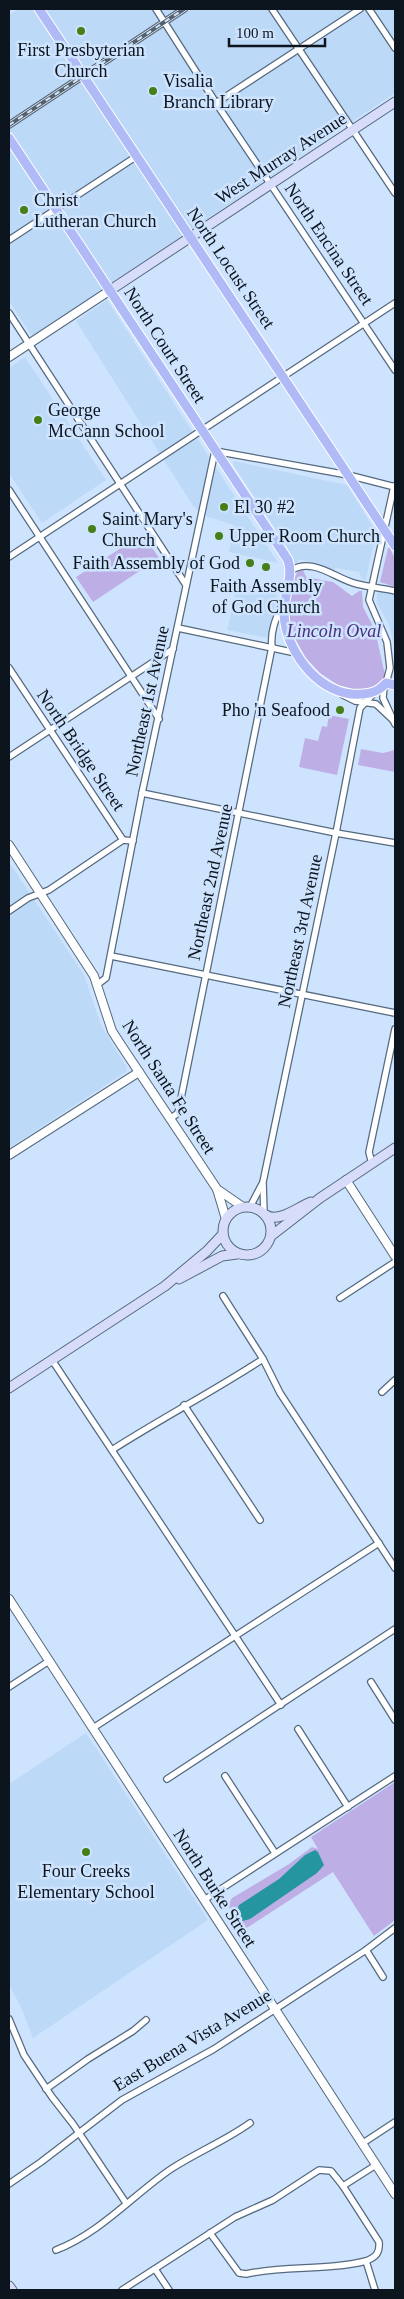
<svg xmlns="http://www.w3.org/2000/svg" width="404" height="2299" font-family="Georgia,serif">
	<style>
		.built { fill: #bdd9f8 }
		.green { fill: #beaee6 }
		.water { fill: #25959f }
		.lines { fill: none; stroke-linecap: round; stroke-linejoin: round }
		.minor-casing { stroke: #55697f; stroke-width: 8 }
		.tertiary-casing { stroke: #55697f; stroke-width: 10 }
		.secondary-casing { stroke: #55697f; stroke-width: 11 }
		.primary-casing { stroke: #fff; stroke-width: 11 }
		.minor { stroke: #fff; stroke-width: 5.5 }
		.tertiary { stroke: #fff; stroke-width: 8 }
		.secondary { stroke: #d7dcfb; stroke-width: 9 }
		.primary { stroke: #b0baf7; stroke-width: 9 }
		.rail-casing { stroke: #53606f; stroke-width: 4 }
		.rail { stroke: #cee4fe; stroke-width: 2; stroke-dasharray: 5.5; stroke-linecap: butt }
		.poi-dot { fill: #467f18; stroke: #cee4fe; stroke-width: 2 }
		.labels { text-anchor: middle; stroke-width: 5; stroke-linejoin: round; paint-order: stroke }
		.poi-label { font-size: 18px; fill: #0c141d; stroke: #cee4fe; text-anchor: start }
		.street-label { font-size: 18px; fill: #0c141d; stroke: #cee4fe }
		.park-label { font-size: 18px; font-style: italic; fill: #4a2d7a; stroke: #cee4fe }
	</style>
	<rect width="100%" height="100%" fill="#cee4fe"/>
	<g class="built">
		<path d="M19 9H395V93L32 336 9 301V15Z"/>
		<path d="M107 300 278 563 229 552 234 525 208 517 193 506 76 321Z"/>
		<path d="M25 357 106 480 42 523 9 473V368Z"/>
		<path d="M234 461 347 485 376 532 366 580H362L359 572 335 568V572L321 564 308 561 298 560V565L296 566 289 550 233 464Z"/>
		<path d="M238 584 275 591 277 594 268 638 227 630Z"/>
		<path d="M380 591 395 595V647L388 623 377 603V593Z"/>
		<path d="M9 862 84 975 101 1025 127 1068 126 1072 9 1148Z"/>
		<path d="M86 1733 208 1920 33 2038 20 2005 9 1985V1784Z"/>
	</g>
	<g class="green">
		<path d="M143 534 159 558 93 602 76 577Z"/>
		<path d="M388 548H390L395 559V587L380 582Z"/>
		<path d="M303 570 306 577 333 582 352 596 359 591H362L363 607 375 630 385 675 383 681 375 687 359 691 338 685 320 673 306 658 296 640 290 623 289 608 293 580 298 571Z"/>
		<path d="M329 715 349 719 337 775 299 767 305 738 318 741 322 726 327 727Z"/>
		<path d="M361 749 383 753 395 750V772L358 765Z"/>
		<path d="M395 1782V1920L374 1936 333 1872 242 1931C236 1921 224 1910 232 1898L289 1864 312 1847 318 1849 311 1837Z"/>
	</g>
	<path class="water" d="M315 1850 318 1852 324 1865 317 1873 250 1919 243 1921 238 1917 237 1911 239 1905 279 1879 305 1855Z"/>
	<g class="lines">
		<defs>
			<g id="minor">
				<path d="M156 9 216 103 395 370"/>
				<path d="M272 9 395 193"/>
				<path d="M369 9 395 48"/>
				<path d="M216 103 360 9"/>
				<path d="M9 125 184 9"/>
				<path d="M9 240 137 156"/>
				<path d="M9 313 186 585"/>
				<path d="M9 490 159 719"/>
				<path d="M9 557 395 303"/>
				<path d="M290 571C313 556 335 579 357 584 369 587 382 588 395 591"/>
				<path d="M178 628 296 653"/>
				<path d="M9 668 123 840 133 841"/>
				<path d="M386 683 390 668 387 642 369 600 394 486"/>
				<path d="M384 686 383 698 395 724"/>
				<path d="M343 695 355 701 376 704 393 720"/>
				<path d="M9 757 173 649"/>
				<path d="M142 793 336 833 395 843"/>
				<path d="M9 911 28 898 49 890 123 840"/>
				<path d="M111 956 395 1013"/>
				<path d="M98 984 106 978 142 793 215 451 348 475 395 487"/>
				<path d="M170 1119 178 1113 272 647C270 631 276 618 283 603"/>
				<path d="M372 1164 369 1152 395 1029"/>
				<path d="M250 1207 262 1184"/>
				<path d="M264 1214 263 1182 336 833 360 708 375 692"/>
				<path d="M223 1296 263 1359 280 1393 395 1568"/>
				<path d="M340 1298 395 1262"/>
				<path d="M52 1360 281 1705"/>
				<path d="M382 1392 395 1380"/>
				<path d="M184 1405 260 1520"/>
				<path d="M112 1450C162 1418 214 1391 263 1359"/>
				<path d="M371 1682 395 1720"/>
				<path d="M9 1687 49 1661"/>
				<path d="M93 1728 379 1543"/>
				<path d="M298 1729 348 1807"/>
				<path d="M225 1776 275 1853"/>
				<path d="M167 1779 395 1629"/>
				<path d="M204 1900 395 1776"/>
				<path d="M366 1950 383 1977"/>
				<path d="M9 2019 24 2055 52 2097 73 2124 126 2203"/>
				<path d="M46 2089 88 2059 133 2031 146 2020"/>
				<path d="M363 2143 395 2122"/>
				<path d="M9 2184 41 2162 122 2100 214 2049 366 1950 395 1928"/>
				<path d="M343 2186 379 2242C380 2253 376 2257 366 2261L375 2290"/>
				<path d="M210 2233 239 2273 246 2274C286 2265 326 2271 366 2261"/>
				<path d="M56 2250C99 2234 133 2195 171 2169 197 2152 225 2141 250 2123"/>
				<path d="M155 2269 169 2290"/>
				<path d="M122 2290 235 2217 273 2200 319 2170 331 2171 343 2186 376 2165"/>
			</g>
			<g id="tertiary">
				<path d="M9 357 109 291"/>
				<path d="M9 845 94 976 112 1031 121 1045 217 1189 243 1207"/>
				<path d="M9 1155 139 1072"/>
				<path d="M346 1180 395 1256"/>
				<path d="M217 1189 226 1219"/>
				<path d="M9 1599 395 2194"/>
			</g>
			<g id="secondary">
				<path d="M109 291 395 102"/>
				<circle cx="247" cy="1231" r="24"/>
				<path d="M266 1215C279 1223 298 1207 311 1202"/>
				<path d="M271 1236 320 1198 395 1148"/>
				<path d="M179 1279 222 1256 237 1254"/>
				<path d="M9 1388 165 1286 207 1251 223 1234"/>
				<path d="M9 2286 12 2290"/>
			</g>
			<g id="primary">
				<path d="M39 9 395 546"/>
				<path d="M9 138 288 560C294 578 283 596 284 614 286 649 314 689 351 694 364 695 377 694 386 683L395 685"/>
			</g>
		</defs>
		<use href="#minor" class="minor-casing"/>
		<use href="#tertiary" class="tertiary-casing"/>
		<use href="#secondary" class="secondary-casing"/>
		<use href="#primary" class="primary-casing"/>
		<use href="#minor" class="minor"/>
		<use href="#tertiary" class="tertiary"/>
		<use href="#secondary" class="secondary"/>
		<use href="#primary" class="primary"/>
		<defs>
			<path id="rail" d="M9 125 184 9"/>
		</defs>
		<use href="#rail" class="rail-casing"/>
		<use href="#rail" class="rail"/>
	</g>
	<g class="poi-dot">
		<circle cx="81" cy="31" r="5"/>
		<circle cx="153" cy="91" r="5"/>
		<circle cx="24" cy="210" r="5"/>
		<circle cx="38" cy="420" r="5"/>
		<circle cx="224" cy="507" r="5"/>
		<circle cx="92" cy="529" r="5"/>
		<circle cx="219" cy="536" r="5"/>
		<circle cx="250" cy="563" r="5"/>
		<circle cx="266" cy="567" r="5"/>
		<circle cx="340" cy="710" r="5"/>
		<circle cx="86" cy="1852" r="5"/>
	</g>
	<g class="labels">
		<g class="poi-label">
			<text x="81" y="56" text-anchor="middle">First Presbyterian<tspan x="81" dy="21">Church</tspan></text>
			<text x="163" y="87">Visalia<tspan x="163" dy="21">Branch Library</tspan></text>
			<text x="34" y="206">Christ<tspan x="34" dy="21">Lutheran Church</tspan></text>
			<text x="48" y="416">George<tspan x="48" dy="21">McCann School</tspan></text>
			<text x="234" y="513">El 30 #2</text>
			<text x="102" y="525">Saint Mary's<tspan x="102" dy="21">Church</tspan></text>
			<text x="229" y="542">Upper Room Church</text>
			<text x="240" y="569" text-anchor="end">Faith Assembly of God</text>
			<text x="266" y="592" text-anchor="middle">Faith Assembly<tspan x="266" dy="21">of God Church</tspan></text>
			<text x="330" y="716" text-anchor="end">Pho 'n Seafood</text>
			<text x="86" y="1877" text-anchor="middle">Four Creeks<tspan x="86" dy="21">Elementary School</tspan></text>
		</g>
		<g class="street-label">
			<text transform="translate(281 158) rotate(-33)" y="6">West Murray Avenue</text>
			<text transform="translate(329 244) rotate(56)" y="6">North Encina Street</text>
			<text transform="translate(231 268) rotate(56)" y="6">North Locust Street</text>
			<text transform="translate(165 345) rotate(57)" y="6">North Court Street</text>
			<text transform="translate(147 701) rotate(-78)" y="6">Northeast 1st Avenue</text>
			<text transform="translate(81 750) rotate(56)" y="6">North Bridge Street</text>
			<text transform="translate(210 882) rotate(-78)" y="6">Northeast 2nd Avenue</text>
			<text transform="translate(300 931) rotate(-78)" y="6">Northeast 3rd Avenue</text>
			<text transform="translate(169 1087) rotate(57)" y="6">North Santa Fe Street</text>
			<text transform="translate(215 1888) rotate(57)" y="6">North Burke Street</text>
			<text transform="translate(192 2040) rotate(-31)" y="6">East Buena Vista Avenue</text>
		</g>
		<g class="park-label">
			<text x="334" y="637">Lincoln Oval</text>
		</g>
	</g>
	<rect width="404" height="2299" fill="none" stroke="#0c141d" stroke-width="20"/>
	<path d="M229 38v8h96v-8" fill="none" stroke="#0c141d" stroke-width="2.5"/>
	<text x="236" y="38" font-size="15" fill="#0c141d" stroke="#cee4fe" stroke-width="4" paint-order="stroke">100 m</text>
</svg>
